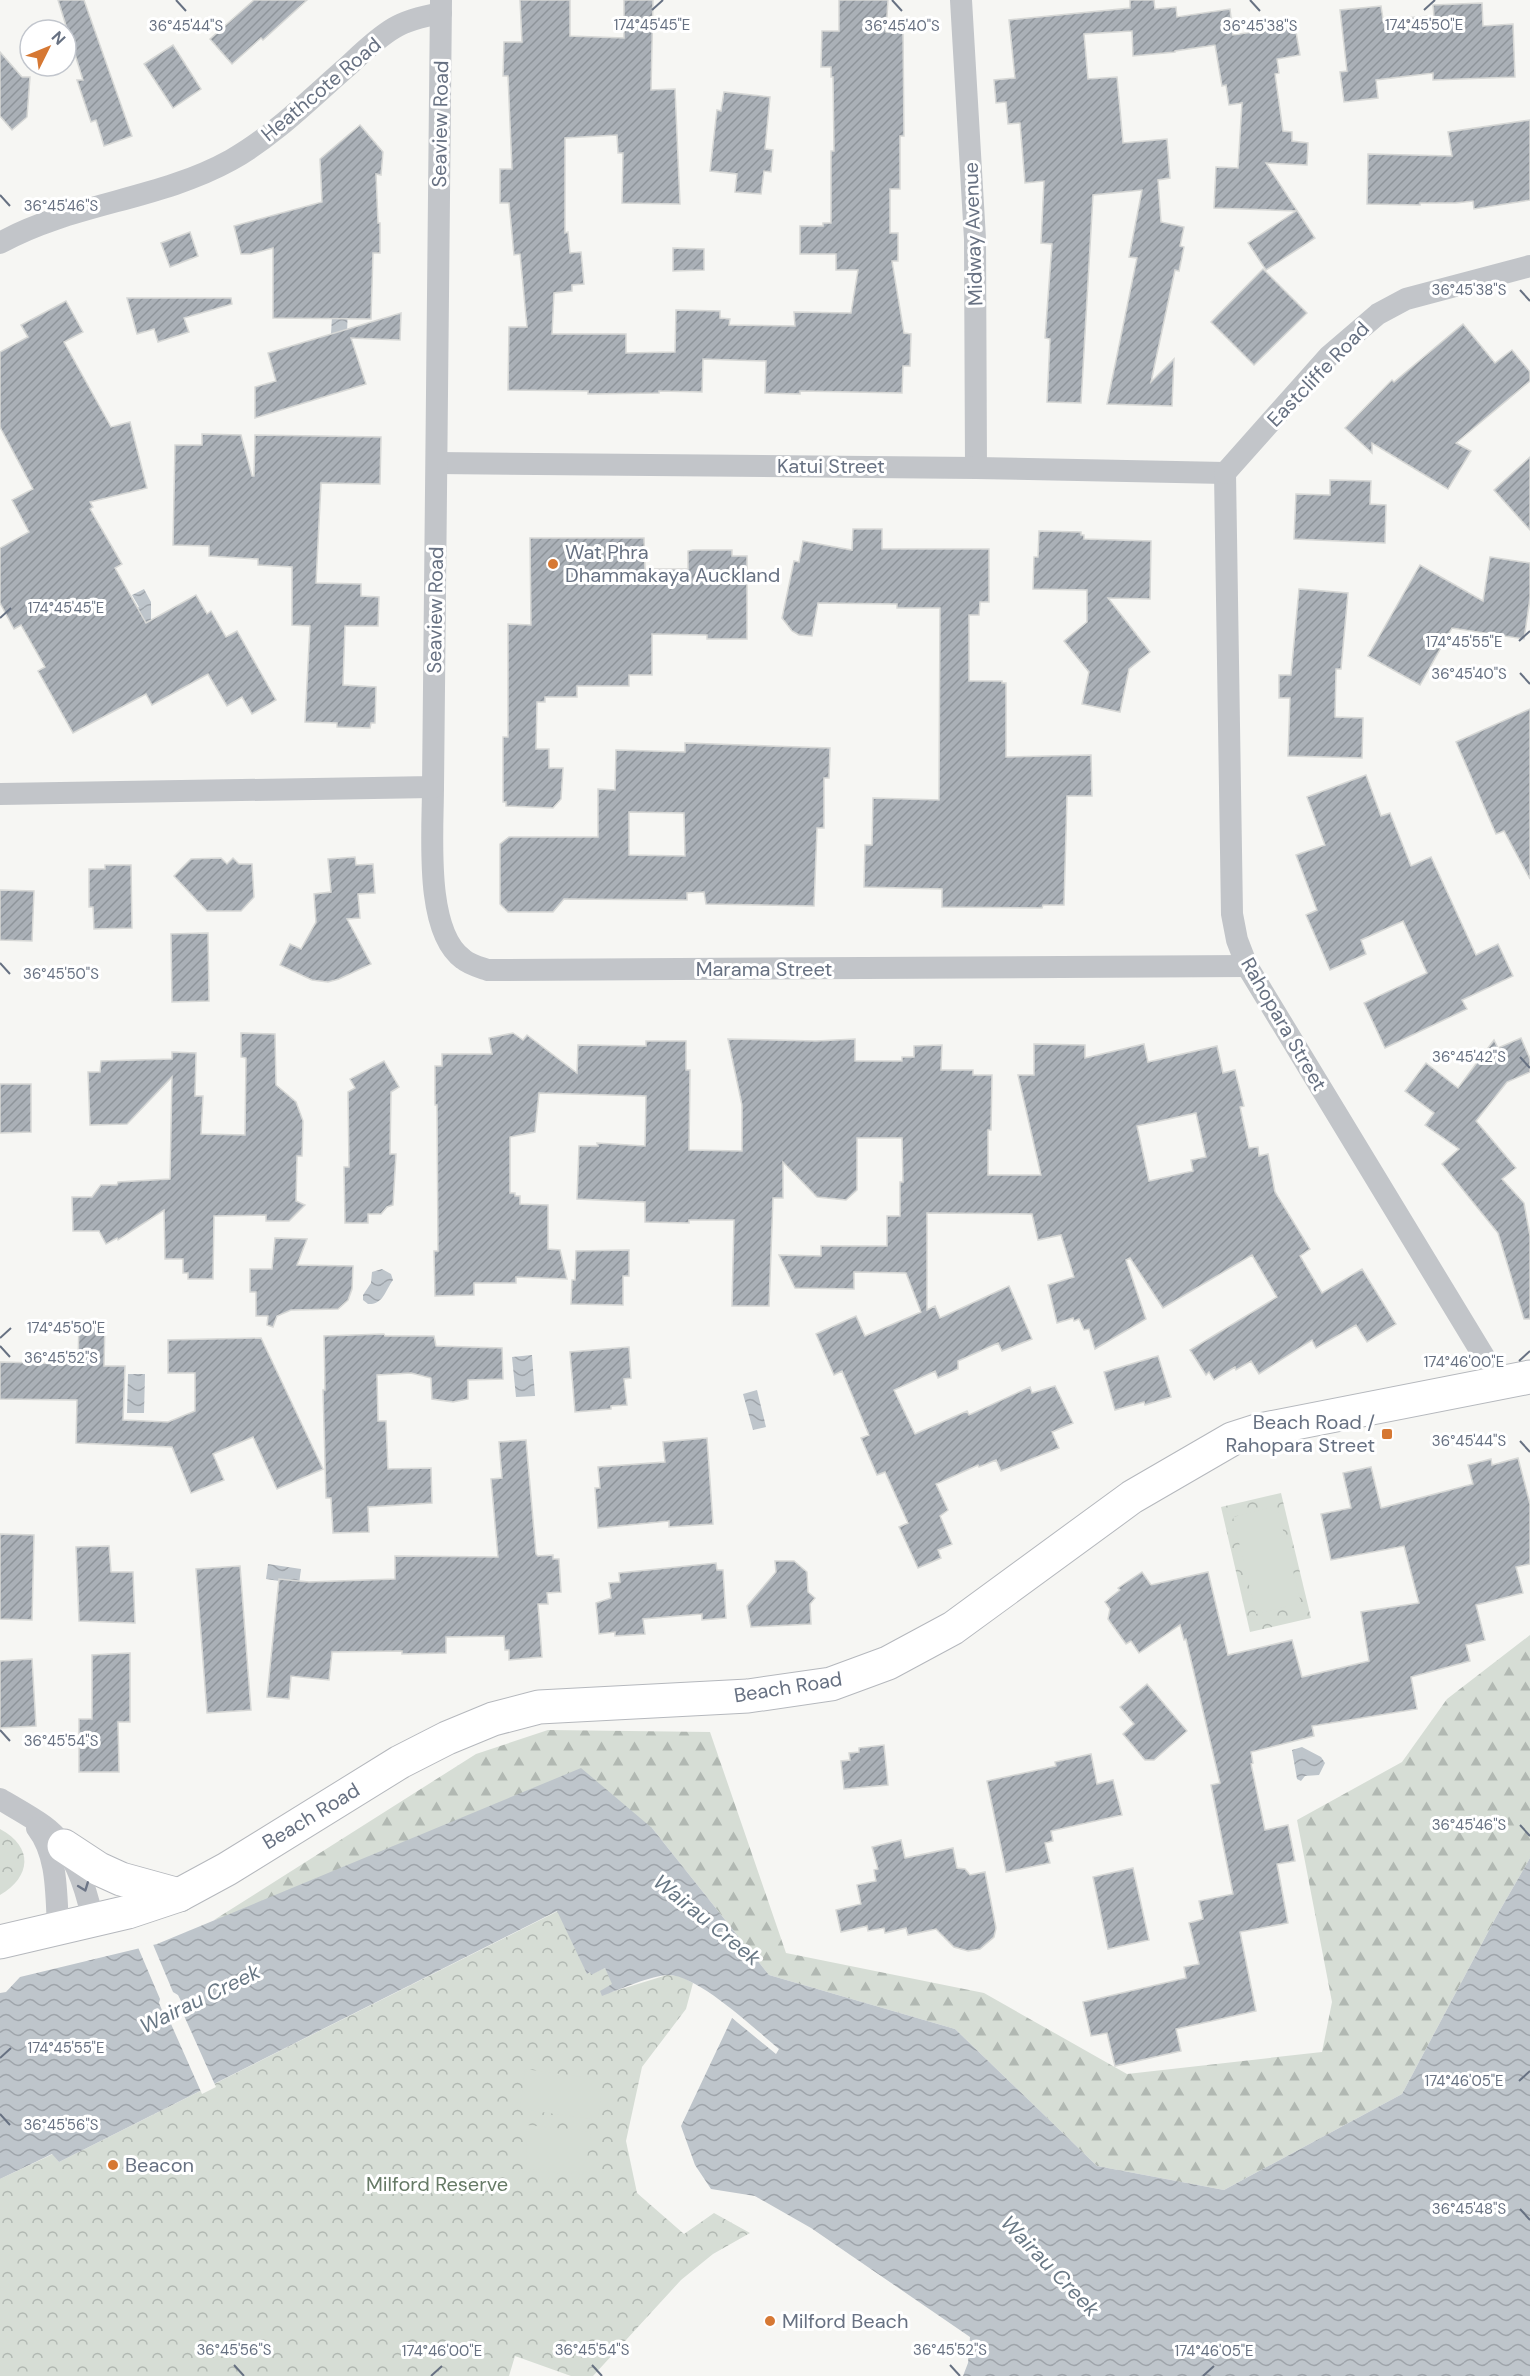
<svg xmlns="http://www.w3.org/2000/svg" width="1530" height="2376" font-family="'DM Sans',sans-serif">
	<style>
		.forest { fill: url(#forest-firs) }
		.park { fill: url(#park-crowns) }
		.garden { fill: #d6ddd5 }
		.water { fill: url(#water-waves) }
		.pier { fill: #f6f6f3 }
		.building { fill: url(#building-hatch); stroke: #d7d8d6; stroke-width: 1.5; fill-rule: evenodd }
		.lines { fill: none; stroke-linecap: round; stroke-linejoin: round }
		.secondary-casing { stroke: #b5b8bd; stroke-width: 35 }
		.street { stroke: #c2c5c9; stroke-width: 22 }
		.secondary { stroke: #fff; stroke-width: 33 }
		.oneway { stroke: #6c7586 }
		.ticks { fill: none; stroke: #677182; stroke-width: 2 }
		.poi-dot { fill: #d67833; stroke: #fff; stroke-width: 2 }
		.labels { text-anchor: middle; stroke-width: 6; stroke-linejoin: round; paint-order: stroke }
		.street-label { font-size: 20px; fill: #677182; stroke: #fff }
		.poi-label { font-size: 20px; fill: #677182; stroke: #fff; text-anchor: start }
		.park-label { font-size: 20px; fill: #667a66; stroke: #fff }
		.water-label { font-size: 21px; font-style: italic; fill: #697885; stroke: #fff }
		.ticks-label { font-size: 15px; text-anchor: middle; fill: #677182; stroke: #fff; stroke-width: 6; stroke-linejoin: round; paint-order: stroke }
	</style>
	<defs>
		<pattern id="forest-firs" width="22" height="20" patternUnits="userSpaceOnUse" patternTransform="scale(1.5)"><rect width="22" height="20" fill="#d6ddd5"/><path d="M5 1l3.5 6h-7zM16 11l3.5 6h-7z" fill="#b1b8b2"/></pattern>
		<pattern id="park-crowns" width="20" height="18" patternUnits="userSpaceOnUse" patternTransform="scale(1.5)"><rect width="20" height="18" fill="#d6ddd5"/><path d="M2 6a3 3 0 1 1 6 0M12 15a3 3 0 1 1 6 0" fill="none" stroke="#b1b8b2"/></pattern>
		<pattern id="water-waves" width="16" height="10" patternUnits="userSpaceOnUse" patternTransform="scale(1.5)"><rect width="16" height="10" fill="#bec5cb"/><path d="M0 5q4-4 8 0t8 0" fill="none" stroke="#9ea4aa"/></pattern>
		<pattern id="building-hatch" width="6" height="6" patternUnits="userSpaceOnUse" patternTransform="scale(1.5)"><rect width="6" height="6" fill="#aab0b7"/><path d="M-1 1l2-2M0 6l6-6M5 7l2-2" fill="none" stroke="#8e949a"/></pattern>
	</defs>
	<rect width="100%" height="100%" fill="#f6f6f3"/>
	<path class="forest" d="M1530 1635V1858L1496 1917 1402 2094 1224 2190 1097 2166 955 2029 769 1975 652 1828 214 1920 476 1754 548 1730 710 1732 786 1953 984 1993 1127 2074 1322 2052 1332 2002 1297 1820 1402 1762 1447 1699Z"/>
	<g class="park">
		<path d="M1281 1493 1311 1618 1250 1632 1221 1507Z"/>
		<path d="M0 1829C34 1847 31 1877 0 1895Z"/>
		<path d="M558 1911 587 1973 590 1972 592 1974 605 1968 613 1984 602 1995 667 1975 680 1976 693 1983 686 2009 642 2067 626 2141 637 2193 684 2234 714 2213 750 2233 713 2254 681 2280 593 2376H571L515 2356 509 2376H0V2179L53 2154 59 2162Z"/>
	</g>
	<g class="garden">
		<path d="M1277 1506 1301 1603 1256 1614 1233 1517Z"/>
		<path d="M525 2069 603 2080 598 2120 520 2109Z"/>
		<path d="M527 2125 591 2132 587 2157V2171L581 2175C572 2171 565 2175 556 2173 547 2171 541 2168 531 2170L526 2163Z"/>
	</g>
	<g class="water">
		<path d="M333 300 348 301 347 335 331 334Z"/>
		<path d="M144 589 151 602V624L139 630 129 612 139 607 132 595Z"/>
		<path d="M382 1269 391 1274 393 1280C385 1291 383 1305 368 1304L363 1300V1295L371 1283 372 1272Z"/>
		<path d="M532 1355 535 1396 516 1397 512 1357Z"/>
		<path d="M128 1374H145L144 1413H127Z"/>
		<path d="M757 1390 766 1427 753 1430 743 1394Z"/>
		<path d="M268 1564 301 1569 299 1584 266 1579Z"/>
		<path d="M1302 1747 1321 1757 1325 1763 1319 1775 1305 1776 1301 1781 1297 1779 1292 1750Z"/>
		<path d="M581 1768 652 1828 769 1975 955 2029 1097 2166 1224 2190 1402 2094 1496 1917 1530 1858V2376H963L968 2363 970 2337 811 2228 755 2196 711 2189 695 2165 681 2126 732 2018 776 2054 779 2049C756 2030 697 1974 668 1975 653 1975 618 1990 602 1996L600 1991 612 1984 605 1968 591 1975 590 1972 587 1974 557 1911 59 2162 52 2154 0 2179V1993L6 1992 20 1977 157 1944Z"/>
	</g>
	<path class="pier" d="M152 1942 173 1992 178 1995 184 2007 181 2009 216 2087 202 2094 167 2015H164L159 2003 160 1999 137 1945Z"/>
	<g class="building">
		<path d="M58 0H84L132 136 104 146 96 120 91 122 77 80H83Z"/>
		<path d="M254 0H307L263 40 261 38 232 64 210 39Z"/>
		<path d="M520 0H570V36L624 38V0H653L651 90 675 89 680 204 622 203 623 153H618L617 135 565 138V233L568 232 570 253 581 252 584 284 572 285V291L554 293 552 334H626V353L675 352 676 310 720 311V318L730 319 729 325 795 326 794 312 851 313 858 270H836V254H800V226H823V223H831V151H834L833 77H831V67H821L822 31H839V0H888L886 32H903L904 136H900V189H890V233H898V261H892L904 333 911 334 910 366H903L902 393 800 391V394L765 393 766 361 703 359 702 392 659 391V393L588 394V391L508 390 509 327H527L520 254 514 255 509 203H500V169H512L508 76H503L504 42H522Z"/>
		<path d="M1130 0H1154L1155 9 1176 7 1177 17 1230 9 1233 35 1295 26 1300 55 1277 59 1279 73 1275 74 1283 131 1292 132V141L1308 143 1307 165 1266 163 1315 238 1266 270 1248 243 1296 211 1214 208 1216 167 1238 168 1242 103 1229 105 1226 85 1222 86 1215 45 1175 51V52L1133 56 1132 31 1084 34 1088 79 1117 77 1123 143 1167 139 1170 178 1158 180 1161 222 1184 227 1180 246 1184 247 1179 271 1175 270 1151 382 1174 359 1172 406 1107 404 1137 258 1129 257 1142 190 1093 195 1081 403 1047 402 1050 339 1045 338 1052 244 1041 243 1044 181 1025 183 1020 123 1008 124 1006 102 996 103 994 80 1015 78 1009 20 1130 8Z"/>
		<path d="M1482 3 1483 26 1513 24 1515 77 1433 80V73L1376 80 1378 98 1344 102 1340 72 1347 71 1340 10 1381 6 1383 19 1434 16 1433 5Z"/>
		<path d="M173 45 201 89 173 108 144 64Z"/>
		<path d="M0 52 22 77H30L27 117 12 130 0 116Z"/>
		<path d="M724 92 770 97 765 149 773 150 771 172 764 171 761 194 735 192 737 174 710 171 717 110 721 111Z"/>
		<path d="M1530 120V200L1474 209 1473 201 1456 203H1420V205L1367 204 1368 154 1452 156 1448 132Z"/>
		<path d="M360 125 383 152 381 175 376 174 378 223H380V253H373L371 319 273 318V248L251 254H241L234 226 322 202 320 159Z"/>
		<path d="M190 232 198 256 170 267 161 243Z"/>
		<path d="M673 248 704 249V270L673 271Z"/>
		<path d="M1263 269 1307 313 1254 365 1211 322Z"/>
		<path d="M127 298H231L232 304 184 318 189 332 158 342 154 329 137 334Z"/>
		<path d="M66 301 83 332 64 342 111 427 130 422 147 488 90 502 93 507 90 509 122 564 115 568 146 623 196 595 207 614 211 611 226 637 237 631 276 700 252 714 242 697 227 706 208 674 152 705 146 694 73 733 38 671 45 667 21 625 14 629 0 603V548L29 532 12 500 33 489 0 427V352L28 337 21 325Z"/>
		<path d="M401 313 400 340 351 338 366 384 255 418V387L276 381 268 353Z"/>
		<path d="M1463 324 1495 363 1512 350 1530 372V381L1456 443 1471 451 1448 489 1372 443V453L1345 428 1392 380 1394 382Z"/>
		<path d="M202 434 241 435 252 476H254L255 435 381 437 380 484 321 483 316 583 361 584V596L379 597 378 626H345L343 685 376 687 375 723H371L370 728 337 727V723L305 722 310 626 292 625V567L258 565V559L209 556V546L173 545 175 445H202Z"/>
		<path d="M1530 457V530L1494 490Z"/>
		<path d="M1330 480 1371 481 1370 504 1386 505 1385 543 1294 539 1296 494 1330 495Z"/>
		<path d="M853 529H882V549H989V602H980L979 615H969V681H1002V683H1006V757L1091 755 1092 796H1067L1064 905H1043L1042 908 942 907V889L864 887 865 845H872L873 798 939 800 940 608H897V604L818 603 812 636 799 635 792 631 782 618 794 561 799 562 803 541 852 550Z"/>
		<path d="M1039 531 1081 532V535H1084V539L1151 541 1150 599 1108 598 1150 652 1129 669 1120 712 1082 704 1089 672 1064 641 1087 622V590L1033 589 1034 557H1038Z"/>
		<path d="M530 538H644L645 569H688V551L693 550H732V556H747V639H707V635L652 634V675H629V686H577V697H545V702H537L536 749H549V768H563L561 799 553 808 506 806V802H503V737H508V624L531 625Z"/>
		<path d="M1490 557 1530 563V598L1524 639 1452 628 1420 685 1368 656 1420 565 1483 601Z"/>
		<path d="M1299 589 1348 593 1341 669H1336L1335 717 1363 718 1362 758 1288 756 1290 698H1279V675H1291Z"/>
		<path d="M1530 709V879L1504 831 1496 834 1456 742Z"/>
		<path d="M685 743 830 748 829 778H824V828H817L814 906 706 904 704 892 687 893V900L564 899 553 912H508L500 904V844L509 837H598V789L615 790 616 750 685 752ZM629 812 684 813 685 856 629 855Z"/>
		<path d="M1366 775 1381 816 1390 813 1411 866 1431 857 1476 955 1498 944 1513 976 1462 1000 1467 1009 1385 1048 1364 1003 1427 973 1403 921 1361 940 1366 954 1330 970 1306 915 1317 910 1296 855 1325 845 1307 797Z"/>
		<path d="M355 857 356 865 373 864 375 893 358 894 360 918 347 919 371 964 339 979 328 982 312 980 280 965 290 944 301 949 316 922 314 894 331 892 328 859Z"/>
		<path d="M221 858 227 864 233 858 239 864H252L254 897 241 911H207L174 876 191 859Z"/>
		<path d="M105 865H131L132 928 94 929 93 907H89V869H105Z"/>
		<path d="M0 890 34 891 32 941 0 940Z"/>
		<path d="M208 933 209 1001 172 1002 171 934Z"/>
		<path d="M241 1033 275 1034 276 1085 296 1102 303 1121 302 1156H297L296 1201 305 1205 289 1221H266V1215L214 1216 213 1279H188V1273H183V1259H165L164 1210 118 1240 117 1238 106 1244 99 1231H73L72 1197H92L101 1185H117L118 1182 170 1179 172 1077 127 1124 90 1125 88 1072H100L101 1061 172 1059V1052L196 1053 195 1096H203L201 1134 245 1135 246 1058 241 1057Z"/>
		<path d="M513 1033 523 1040 527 1035 577 1073 578 1045 646 1046V1041H686V1070H690L689 1150 742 1151V1105L728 1039 816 1041 855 1039V1061H902V1057H914V1046L942 1045 941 1070H973V1075H992L991 1130H988V1175H1041L1018 1075H1034V1044L1085 1045V1058L1144 1044 1148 1062 1217 1046 1223 1073 1235 1070 1244 1106 1240 1107 1249 1148 1258 1147 1259 1156 1268 1154 1275 1192 1310 1249 1300 1256 1322 1293 1362 1269 1396 1324 1367 1342 1356 1325 1316 1348 1312 1340 1259 1374 1251 1361 1236 1370 1235 1367 1214 1380 1209 1372 1206 1375 1190 1350 1277 1297 1252 1255 1163 1308 1130 1258 1126 1260 1146 1319 1095 1349 1089 1329 1084 1330 1079 1319 1074 1321 1073 1318 1057 1323 1048 1285 1074 1277 1061 1235 1038 1240 1032 1214 927 1213V1310L935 1306 940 1318 1009 1286 1032 1339 1002 1351 998 1343 958 1361V1369L938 1378 935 1371 894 1390 915 1434 967 1411 969 1415 1030 1387 1032 1393 1055 1386 1073 1423 1052 1432 1059 1448 1001 1471 996 1460 979 1467 978 1465 936 1484 948 1510 940 1516 952 1544 938 1550 941 1558 918 1568 899 1527 908 1523 885 1472 877 1475 861 1438 869 1435 842 1371 834 1375 816 1334 856 1316 865 1336 921 1312 906 1273 854 1272V1289L795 1288 779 1255 821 1256V1246H887V1216H900V1182H903L902 1138H857V1190L846 1200 817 1197 783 1162V1198H773L769 1306H732L734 1220H689V1223L645 1222V1202L577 1199 579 1146H598L597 1143 645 1146 646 1096 539 1093 535 1132 510 1137V1193H515V1196H520V1204L548 1205V1249L560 1250 567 1279 516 1277V1283H474V1295L435 1296 434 1251H438L437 1105H435V1066H442V1054H492L489 1038ZM1196 1113 1206 1157 1191 1160 1193 1171 1149 1181 1137 1126Z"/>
		<path d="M1521 1038 1530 1059V1072L1507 1082 1476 1121 1516 1168 1502 1179 1524 1203 1530 1236V1319H1524L1498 1233 1442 1164 1459 1149 1425 1125 1434 1113 1405 1091 1426 1063 1458 1088 1494 1040 1498 1048Z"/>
		<path d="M384 1061 399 1087 391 1092 390 1154H396L393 1205 387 1207 381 1214H368V1223H345L344 1167H349L348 1092 355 1088 350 1079Z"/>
		<path d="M0 1084H31V1132L0 1133Z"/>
		<path d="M275 1238 307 1239 297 1265 353 1266 352 1289 348 1300 338 1309 291 1310 277 1316 273 1327 267 1325 268 1316H256V1292H250V1269H272Z"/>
		<path d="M629 1250V1276H623V1305L571 1304 572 1280H575L576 1251Z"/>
		<path d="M79 1321 105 1322 104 1366H125L123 1420 168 1422 195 1411V1373H168V1340L261 1338 323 1469 277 1489 253 1437 213 1454 224 1480 191 1493 172 1447 76 1443 77 1400 0 1399V1362L78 1364Z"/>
		<path d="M384 1334 385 1336H434L436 1346 502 1348 503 1379 468 1380V1399L453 1402 432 1399 431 1378 411 1373 377 1375 378 1421H386L388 1469 431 1468 432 1503 368 1507 369 1532 333 1533 331 1498H326L323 1390H325L324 1336Z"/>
		<path d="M629 1347 631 1378 624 1379 627 1405 611 1406V1409L575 1412 570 1352Z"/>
		<path d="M1158 1356 1171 1397 1145 1405 1144 1402 1115 1410 1104 1372Z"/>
		<path d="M707 1438 713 1524 669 1527V1521L598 1528 595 1488H600L598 1467 665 1462 663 1442Z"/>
		<path d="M526 1440 536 1554 538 1556 553 1555V1559H559L561 1592 547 1593 548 1604H538L542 1657 509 1660V1650H505L504 1636 446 1637V1653L402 1654V1651L332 1652 329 1680 291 1676 289 1699 267 1697 279 1579 309 1582 395 1579V1556L498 1557 491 1479 502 1478 499 1442Z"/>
		<path d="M1518 1458 1530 1504V1564L1516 1567 1523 1593 1476 1605 1485 1640 1466 1645 1470 1661 1411 1677 1417 1709 1312 1726 1314 1736 1251 1752 1253 1763 1251 1764 1265 1830 1288 1825 1295 1861 1277 1864 1288 1923 1240 1932 1256 2011 1176 2029 1181 2051 1115 2066 1107 2033 1091 2036 1083 2002 1186 1978 1184 1967 1199 1964 1189 1923 1203 1919 1199 1901 1233 1894 1211 1785 1220 1783 1186 1639 1184 1640 1180 1625 1139 1653 1131 1641 1126 1644 1108 1619 1110 1609 1105 1602 1120 1590 1118 1588 1142 1572 1151 1585 1208 1572 1228 1655 1292 1640 1302 1677 1369 1661 1361 1612 1419 1603 1404 1546 1331 1560 1321 1514 1351 1508 1343 1473 1371 1467 1381 1508 1473 1484 1468 1465 1491 1459 1492 1465Z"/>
		<path d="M0 1534 34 1535 32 1620 0 1619Z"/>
		<path d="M109 1546 111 1572H133L135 1623 79 1621 76 1547Z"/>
		<path d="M775 1561H794L807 1572 808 1592 815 1598 810 1604 811 1624 751 1627 747 1606 776 1572Z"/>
		<path d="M716 1563 717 1570H723L726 1618 702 1620V1614L643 1619 645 1634 615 1636V1632L599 1634 596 1603 611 1598 609 1583 620 1582 619 1573Z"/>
		<path d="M240 1566 251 1710 207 1713 196 1569Z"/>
		<path d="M130 1653V1722H118L119 1772H79V1719H92V1655Z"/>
		<path d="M32 1659 36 1726 0 1728V1661Z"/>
		<path d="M1147 1684 1187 1731 1154 1760H1145L1123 1734 1134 1724 1120 1707Z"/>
		<path d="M884 1745 888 1785 844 1789 841 1761 850 1760 849 1753 859 1752V1748Z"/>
		<path d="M1091 1754 1097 1784 1113 1780 1122 1815 1051 1831 1053 1841 1045 1843 1050 1863 1006 1872 987 1781 1056 1766 1055 1762Z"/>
		<path d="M901 1840 905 1858 953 1848 957 1868 965 1869 970 1875 985 1872 996 1928 994 1937 980 1949 968 1951 954 1947 936 1929 908 1935 906 1928 885 1933 884 1928 868 1931 867 1926 841 1932 836 1910 861 1904 857 1885 876 1881 874 1870 878 1869 872 1847Z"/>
		<path d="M1133 1868 1149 1940 1108 1949 1093 1877Z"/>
	</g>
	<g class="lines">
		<defs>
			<g id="secondary">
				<path d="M64 1846 99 1869 121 1879 179 1895"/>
				<path d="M0 1942 128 1912 179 1895 227 1869 400 1762 447 1738 493 1719 539 1707 748 1696 831 1684 888 1663 953 1628 1132 1497 1232 1439 1260 1430 1530 1377"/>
			</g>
		</defs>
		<use href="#secondary" class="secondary-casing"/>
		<g class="street">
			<path d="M961 0 975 239 976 468"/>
			<path d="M0 243C72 203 159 200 231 160 275 135 310 99 348 66 362 53 377 38 394 28 407 20 425 16 441 13"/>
			<path d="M437 463 976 468 1225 473"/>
			<path d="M1225 473 1232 914 1237 940 1247 966 1500 1383"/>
			<path d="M1225 473 1329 356 1378 314 1406 299 1530 266"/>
			<path d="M433 787C433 832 424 931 463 959 470 965 479 967 488 970L1247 966"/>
			<path d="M0 794 433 787 441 0"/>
			<path d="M0 1799C15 1808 30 1816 44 1826 74 1848 85 1885 93 1920"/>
			<path d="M37 1828C58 1855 56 1895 58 1927"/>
		</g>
		<use href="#secondary" class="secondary"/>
	</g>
	<defs><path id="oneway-chevron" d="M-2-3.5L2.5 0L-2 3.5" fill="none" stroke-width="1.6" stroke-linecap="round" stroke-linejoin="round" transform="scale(1.5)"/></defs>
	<use class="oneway" href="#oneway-chevron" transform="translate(84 1887) rotate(69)"/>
	<path class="ticks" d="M176 0 186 11M892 0 902 11M1250 0 1260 11M652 10 663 0M1424 10 1435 0M0 195 10 206M1520 290 1530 301M0 618 11 608M1519 641 1530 631M1520 673 1530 684M0 963 10 974M1520 1057 1530 1068M0 1338 11 1328M0 1346 10 1357M1519 1361 1530 1351M1520 1441 1530 1452M0 1730 10 1741M1520 1825 1530 1836M0 2058 11 2048M1519 2081 1530 2071M0 2114 10 2125M1520 2209 1530 2220M234 2365 244 2376M592 2365 602 2376M950 2365 960 2376M431 2376 442 2366M1203 2376 1214 2366"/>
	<g class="poi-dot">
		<circle cx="553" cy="564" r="6"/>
		<rect x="1381" y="1428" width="12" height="12" rx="3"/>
		<circle cx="113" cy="2165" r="6"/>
		<circle cx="770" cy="2321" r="6"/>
	</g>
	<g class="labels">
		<g class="street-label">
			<text transform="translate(321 89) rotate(-40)" y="7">Heathcote Road</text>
			<text transform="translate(440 124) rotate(-89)" y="7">Seaview Road</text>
			<text transform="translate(973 234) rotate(-92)" y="7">Midway Avenue</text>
			<text transform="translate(1318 374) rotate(-46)" y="7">Eastcliffe Road</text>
			<text x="831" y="473">Katui Street</text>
			<text transform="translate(435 610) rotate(-89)" y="7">Seaview Road</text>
			<text x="764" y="976">Marama Street</text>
			<text transform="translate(1284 1024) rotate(60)" y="7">Rahopara Street</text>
			<text transform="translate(788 1687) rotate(-9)" y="7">Beach Road</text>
			<text transform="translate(311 1816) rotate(-31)" y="7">Beach Road</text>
		</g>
		<g class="poi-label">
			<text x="565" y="559">Wat Phra<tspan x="565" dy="23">Dhammakaya Auckland</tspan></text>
			<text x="1375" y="1429" text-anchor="end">Beach Road /<tspan x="1375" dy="23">Rahopara Street</tspan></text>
			<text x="125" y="2172">Beacon</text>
			<text x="782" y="2328">Milford Beach</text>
		</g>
		<g class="park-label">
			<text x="437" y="2191">Milford Reserve</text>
		</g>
		<g class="water-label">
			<text transform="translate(707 1920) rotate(39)" y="7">Wairau Creek</text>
			<text transform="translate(200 1999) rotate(-26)" y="7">Wairau Creek</text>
			<text transform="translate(1050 2266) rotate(46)" y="7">Wairau Creek</text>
		</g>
	</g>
	<g class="ticks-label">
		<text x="652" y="30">174°45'45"E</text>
		<text x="1424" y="30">174°45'50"E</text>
		<text x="186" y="31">36°45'44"S</text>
		<text x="902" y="31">36°45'40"S</text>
		<text x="1260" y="31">36°45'38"S</text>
		<text x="61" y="211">36°45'46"S</text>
		<text x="1469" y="295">36°45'38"S</text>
		<text x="66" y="613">174°45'45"E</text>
		<text x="1464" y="647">174°45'55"E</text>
		<text x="1469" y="679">36°45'40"S</text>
		<text x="61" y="979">36°45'50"S</text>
		<text x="1469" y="1062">36°45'42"S</text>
		<text x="66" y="1333">174°45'50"E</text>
		<text x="61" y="1363">36°45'52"S</text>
		<text x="1464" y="1367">174°46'00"E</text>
		<text x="1469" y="1446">36°45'44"S</text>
		<text x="61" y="1746">36°45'54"S</text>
		<text x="1469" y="1830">36°45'46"S</text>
		<text x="66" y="2053">174°45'55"E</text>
		<text x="1464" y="2086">174°46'05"E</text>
		<text x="61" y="2130">36°45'56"S</text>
		<text x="1469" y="2214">36°45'48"S</text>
		<text x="234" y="2355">36°45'56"S</text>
		<text x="592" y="2355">36°45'54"S</text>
		<text x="950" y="2355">36°45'52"S</text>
		<text x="442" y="2356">174°46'00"E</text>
		<text x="1214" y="2356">174°46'05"E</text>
	</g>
	<g transform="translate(48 48) rotate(47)"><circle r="28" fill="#ffffff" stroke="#c2c6cd" stroke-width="1.5"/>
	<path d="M0-4.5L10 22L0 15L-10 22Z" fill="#d67833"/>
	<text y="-9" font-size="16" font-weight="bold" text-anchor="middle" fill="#677182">N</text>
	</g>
</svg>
